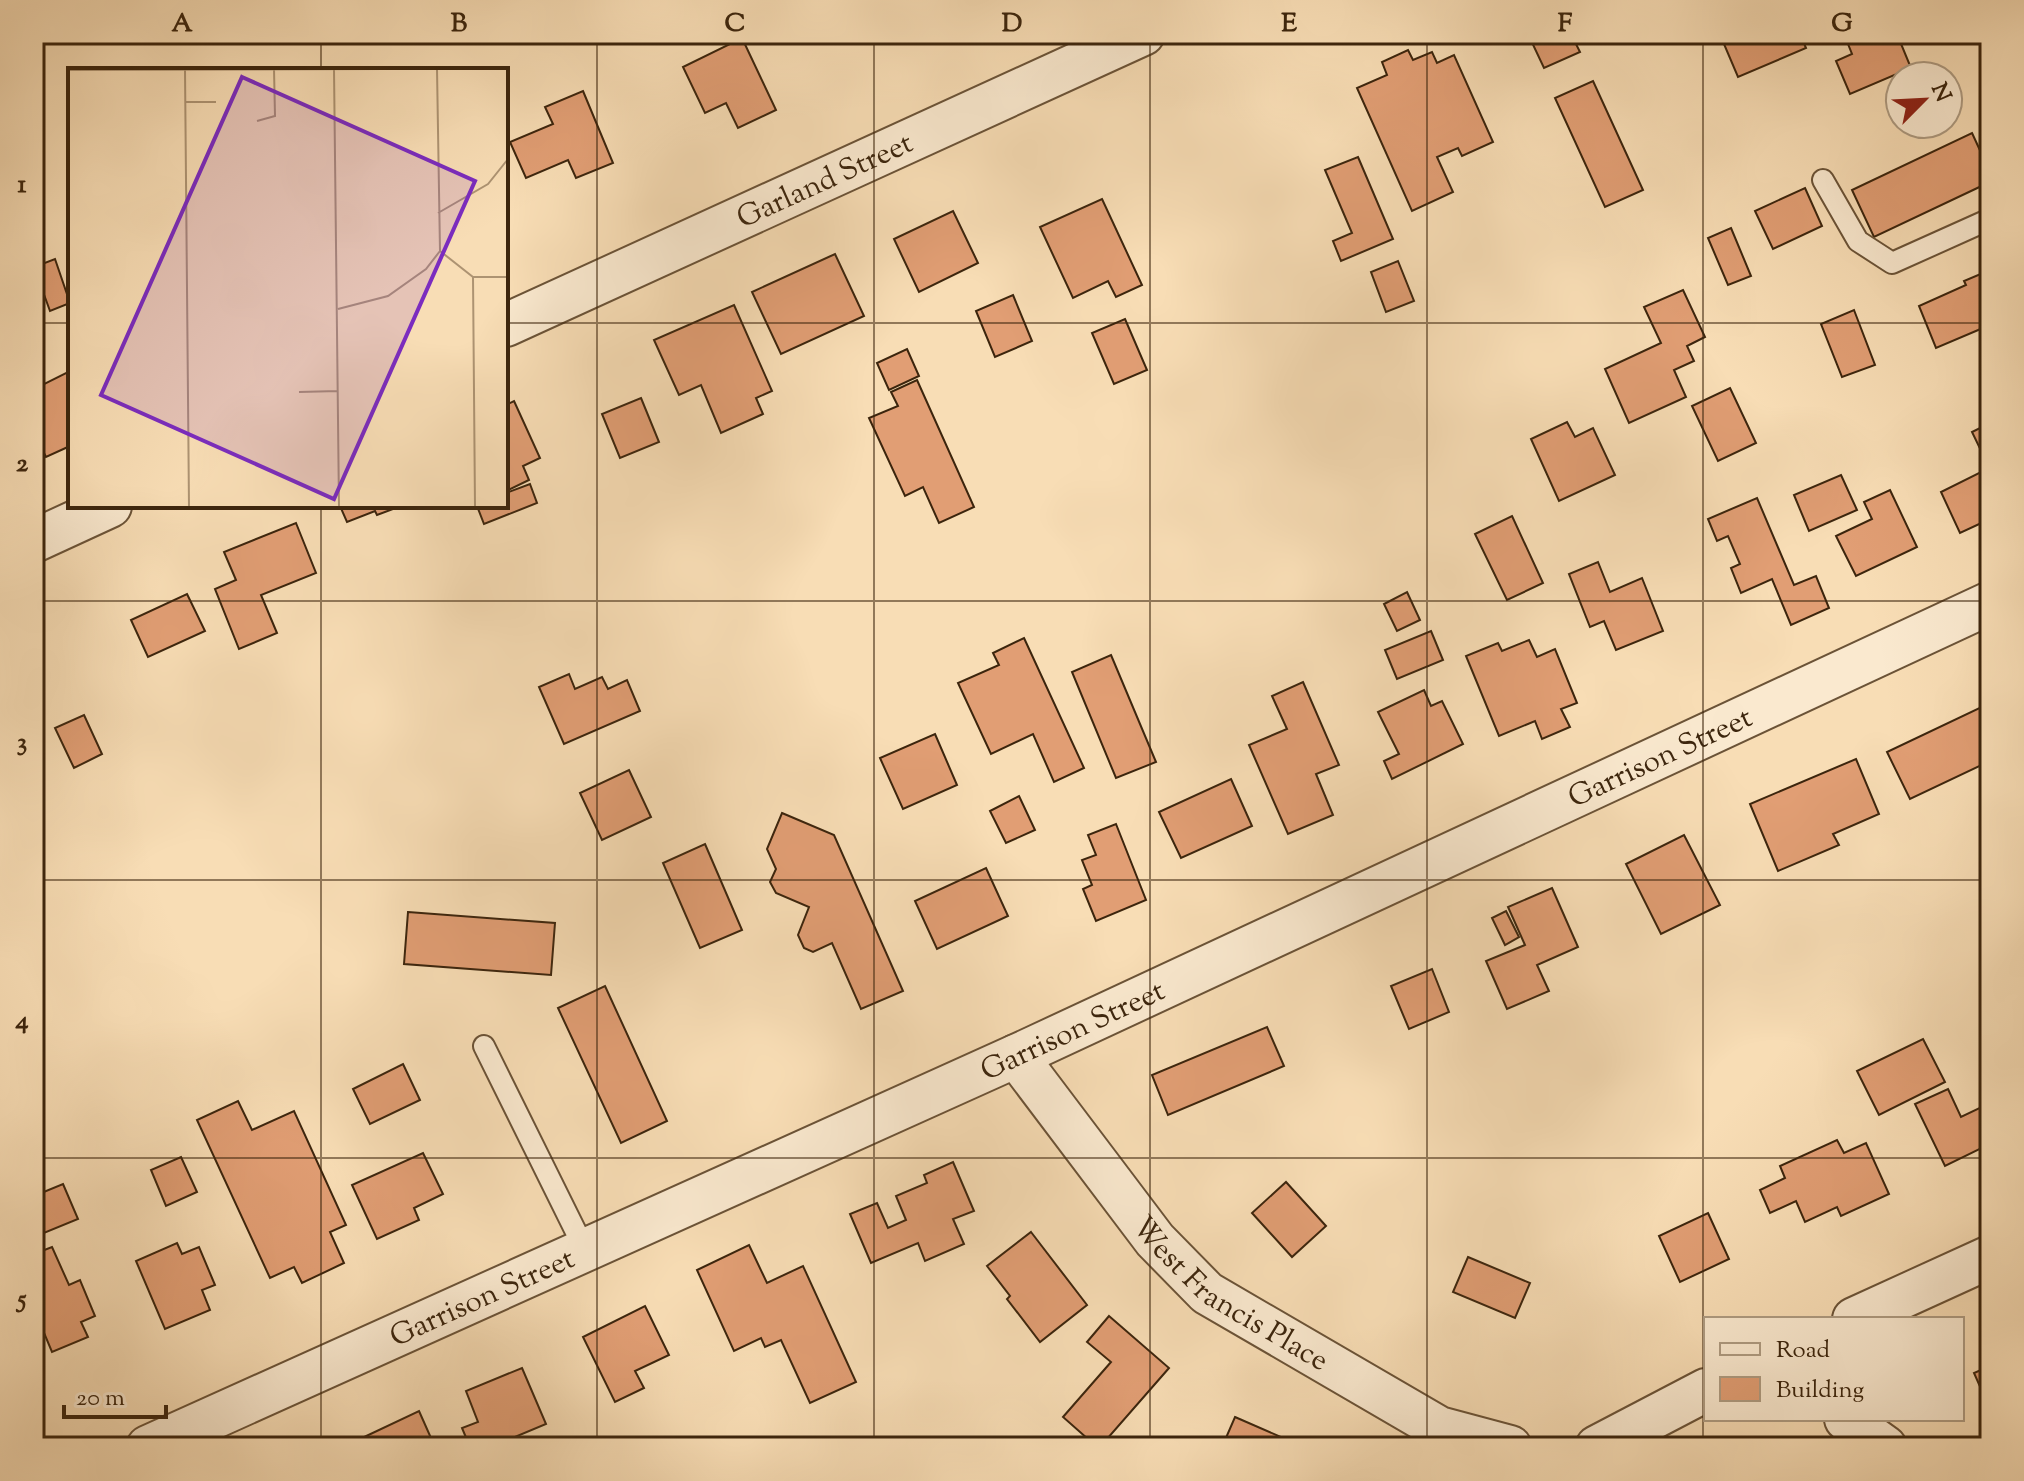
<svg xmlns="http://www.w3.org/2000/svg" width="2024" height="1481" font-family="'Sorts Mill Goudy',serif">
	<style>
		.building { fill: #e19e74; stroke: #3c250d; stroke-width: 2 }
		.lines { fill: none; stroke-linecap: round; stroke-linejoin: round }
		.lane-casing { stroke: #6b5337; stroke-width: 24 }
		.street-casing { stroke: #6b5337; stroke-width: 46 }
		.lane { stroke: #fae9cf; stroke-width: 20 }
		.street { stroke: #fae9cf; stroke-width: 42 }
		.grid { fill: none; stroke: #3c250d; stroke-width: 2; stroke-opacity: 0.55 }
		.labels { text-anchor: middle; stroke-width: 7; stroke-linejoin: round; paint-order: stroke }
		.street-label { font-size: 30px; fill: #3c250d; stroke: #fae9cf }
		.inset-road { fill: none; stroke: #ad9372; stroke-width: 2 }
		.view { fill: #7b2cbf; fill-opacity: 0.15; stroke: #7b2cbf; stroke-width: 4 }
		.inset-edge { fill: none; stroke: #3c250d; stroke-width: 4 }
		.neatline { fill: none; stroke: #3c250d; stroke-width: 3 }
		.grid-label { font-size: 26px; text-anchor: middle; font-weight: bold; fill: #3c250d }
	</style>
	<rect width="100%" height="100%" fill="#f8ddb5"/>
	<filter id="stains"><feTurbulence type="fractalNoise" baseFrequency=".0025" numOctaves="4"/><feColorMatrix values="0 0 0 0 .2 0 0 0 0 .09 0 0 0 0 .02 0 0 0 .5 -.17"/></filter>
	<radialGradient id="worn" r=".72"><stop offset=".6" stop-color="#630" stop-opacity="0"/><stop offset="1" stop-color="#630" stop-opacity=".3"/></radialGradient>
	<g class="building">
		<path d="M1528 34H1571L1580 52 1544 68Z"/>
		<path d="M1608 34H1631L1613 43Z"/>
		<path d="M1728 34H1800L1806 48 1738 77 1721 37Z"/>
		<path d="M1844 34H1897L1911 68 1850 94 1836 61 1852 54Z"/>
		<path d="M742 38 776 110 738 128 726 103 705 113 683 67Z"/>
		<path d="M1408 50 1413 60 1432 52 1437 63 1454 55 1493 142 1462 156 1458 148 1437 157 1453 192 1412 211 1357 88 1387 75 1382 62Z"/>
		<path d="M1593 81 1643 190 1605 207 1555 98Z"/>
		<path d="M583 91 613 163 576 178 568 160 526 178 510 142 553 124 545 107Z"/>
		<path d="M1972 133 1990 172V182L1874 237 1852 190Z"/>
		<path d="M1358 157 1393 239 1341 261 1333 241 1352 233 1325 170Z"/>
		<path d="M1805 188 1822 226 1773 249 1755 211Z"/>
		<path d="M1102 199 1142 285 1116 297 1108 281 1073 298 1040 227Z"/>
		<path d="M953 211 978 263 919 292 894 239Z"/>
		<path d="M1731 228 1751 276 1728 285 1708 238Z"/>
		<path d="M835 254 864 316 781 354 752 292Z"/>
		<path d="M55 259 70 303 50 311 34 267Z"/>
		<path d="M1398 261 1414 301 1386 312 1371 272Z"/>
		<path d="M1990 270V325L1936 348 1919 306 1966 285 1964 281Z"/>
		<path d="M1683 290 1705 337 1687 346 1694 361 1674 370 1686 397 1629 423 1605 369 1661 343 1644 307Z"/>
		<path d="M1013 295 1032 341 995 357 976 311Z"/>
		<path d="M734 305 772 391 756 398 763 414 721 433 701 385 679 395 654 340Z"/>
		<path d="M1854 310 1875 365 1842 377 1821 324Z"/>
		<path d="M1125 319 1147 370 1114 384 1092 333Z"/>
		<path d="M907 349 919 376 889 390 877 363Z"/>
		<path d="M70 371V446L46 457 34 433V389Z"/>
		<path d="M917 380 974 507 939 523 923 487 905 496 869 418 898 406 891 392Z"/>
		<path d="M1730 388 1756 443 1718 461 1692 406Z"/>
		<path d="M641 398 659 442 620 458 602 414Z"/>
		<path d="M514 401 540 458 523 466 529 480 506 491V405Z"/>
		<path d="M1567 422 1575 437 1593 428 1615 475 1559 501 1531 439Z"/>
		<path d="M1990 423V461L1987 463 1972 432Z"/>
		<path d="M1981 472 1990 491V519L1960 533 1941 492Z"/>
		<path d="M1841 475 1857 510 1809 531 1794 495Z"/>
		<path d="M530 484 537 503 484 524 477 506H506V493Z"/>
		<path d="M1890 490 1917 547 1856 576 1836 536 1872 519 1864 502Z"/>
		<path d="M1757 498 1794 585 1816 576 1829 608 1791 625 1772 579 1741 593 1731 568 1740 564 1728 536 1717 541 1708 519Z"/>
		<path d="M340 506H401L377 515 375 511 347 522Z"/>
		<path d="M1512 516 1543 583 1507 600 1475 534Z"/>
		<path d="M296 523 316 573 261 595 277 633 239 649 215 589 236 580 224 552Z"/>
		<path d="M1598 562 1610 592 1642 578 1663 631 1616 650 1604 621 1590 627 1569 574Z"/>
		<path d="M1407 592 1420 620 1397 631 1384 604Z"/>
		<path d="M187 594 205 631 148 657 131 620Z"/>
		<path d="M1431 631 1443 660 1397 679 1385 650Z"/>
		<path d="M1024 638 1084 768 1054 782 1033 734 991 754 958 683 999 665 993 653Z"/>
		<path d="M1529 640 1537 657 1555 649 1577 703 1561 709 1570 727 1542 739 1535 721 1499 736 1466 656 1498 643 1502 651Z"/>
		<path d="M1111 655 1156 762 1116 778 1072 672Z"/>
		<path d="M34 661 43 680 34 684Z"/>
		<path d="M569 674 575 689 602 677 608 689 627 680 640 711 564 744 539 687Z"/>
		<path d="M1303 682 1339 765 1316 774 1333 815 1288 834 1249 745 1287 729 1272 696Z"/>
		<path d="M1424 690 1431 706 1442 701 1463 744 1392 779 1384 761 1399 754 1378 712Z"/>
		<path d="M1990 703V761L1910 799 1887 752Z"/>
		<path d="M84 715 102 754 74 768 55 728Z"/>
		<path d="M935 734 957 785 903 809 880 758Z"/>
		<path d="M1856 759 1879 814 1833 834 1839 845 1778 871 1750 804Z"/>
		<path d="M629 770 651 817 602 840 580 793Z"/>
		<path d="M1231 779 1252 826 1181 858 1159 812Z"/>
		<path d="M1019 796 1035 830 1006 843 990 811Z"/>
		<path d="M782 813 834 835 903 991 861 1009 832 943 813 952 804 948 798 935 809 907 776 893 770 882 776 869 767 849Z"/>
		<path d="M1116 824 1146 900 1096 921 1083 889 1092 885 1082 860 1096 855 1088 835Z"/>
		<path d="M1684 835 1720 905 1661 934 1626 864Z"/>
		<path d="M705 844 742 930 700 948 663 863Z"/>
		<path d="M986 868 1008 916 937 949 915 901Z"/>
		<path d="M1552 888 1578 947 1537 965 1549 991 1507 1009 1486 961 1525 945 1508 907Z"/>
		<path d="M1506 911 1519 937 1505 945 1492 918Z"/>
		<path d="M408 912 555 923 551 975 404 964Z"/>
		<path d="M1432 969 1449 1012 1409 1029 1391 986Z"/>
		<path d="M605 986 667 1121 621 1143 558 1008Z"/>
		<path d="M1267 1027 1284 1066 1168 1115 1152 1075Z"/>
		<path d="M1923 1039 1945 1082 1879 1115 1857 1071Z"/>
		<path d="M403 1064 420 1100 370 1124 353 1089Z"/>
		<path d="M1948 1089 1961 1117 1990 1103V1144L1945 1166 1915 1104Z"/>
		<path d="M238 1101 252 1130 294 1111 346 1225 330 1232 344 1263 302 1283 294 1267 270 1278 197 1120Z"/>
		<path d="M1837 1140 1844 1153 1866 1143 1889 1194 1841 1216 1837 1207 1805 1222 1796 1201 1770 1213 1760 1190 1785 1178 1780 1166Z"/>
		<path d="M423 1153 443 1194 414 1208 419 1220 377 1239 352 1185Z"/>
		<path d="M181 1157 197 1192 166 1206 151 1170Z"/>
		<path d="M953 1162 974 1211 953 1219 964 1244 925 1261 918 1243 871 1263 850 1214 877 1203 888 1228 906 1220 896 1196 927 1183 924 1175Z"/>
		<path d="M1286 1182 1326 1226 1292 1257 1252 1213Z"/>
		<path d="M63 1184 78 1219 39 1235 34 1222V1196Z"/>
		<path d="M1708 1213 1729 1259 1680 1282 1659 1236Z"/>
		<path d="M1031 1232 1087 1305 1040 1342 1007 1299 1010 1296 987 1266Z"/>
		<path d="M177 1243 182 1254 199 1247 215 1285 202 1290 210 1310 165 1329 136 1261Z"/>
		<path d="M749 1245 767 1283 803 1266 856 1382 810 1403 781 1340 765 1347 761 1338 734 1351 697 1270Z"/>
		<path d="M52 1247 69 1285 80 1280 95 1316 81 1322 88 1337 52 1352 34 1309V1254Z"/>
		<path d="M1468 1257 1530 1283 1515 1318 1453 1292Z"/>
		<path d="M645 1306 669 1355 635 1371 644 1388 615 1402 583 1337Z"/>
		<path d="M1109 1316 1169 1368 1100 1447H1097L1063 1417 1111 1362 1087 1342Z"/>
		<path d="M1990 1366V1409L1974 1373Z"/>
		<path d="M522 1368 546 1424 491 1447H470L462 1428 478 1422 466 1391Z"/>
		<path d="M419 1411 435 1447H367L362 1438Z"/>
		<path d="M1235 1417 1304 1447H1222Z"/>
	</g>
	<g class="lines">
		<defs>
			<g id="lane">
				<path d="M1823 180 1858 241 1892 263 1990 219"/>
				<path d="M484 1046 585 1250"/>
			</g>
			<g id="street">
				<path id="s1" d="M506 325 1143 34"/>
				<path d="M34 541 110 506"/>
				<path id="s2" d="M1016 1056 1155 1240 1207 1293 1439 1428 1510 1447"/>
				<path d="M1854 1319 1990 1257"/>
				<path d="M1846 1419 1885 1447"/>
				<path id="s3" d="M148 1447 1016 1056 1990 603"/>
				<path d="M1597 1447 1706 1390"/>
			</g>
		</defs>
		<use href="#lane" class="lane-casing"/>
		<use href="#street" class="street-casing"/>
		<use href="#lane" class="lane"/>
		<use href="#street" class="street"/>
	</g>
	<path class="grid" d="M321 34V70M597 34V1447M874 34V1447M1150 34V1447M1427 34V1447M1703 34V1447M34 323H70M506 323H1990M321 506V1447M34 601H1990M34 880H1990M34 1158H1990"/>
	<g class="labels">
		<g class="street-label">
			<text dy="10" stroke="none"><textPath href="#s1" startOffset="350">Garland Street</textPath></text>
			<text dy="10" stroke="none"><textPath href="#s3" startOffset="1662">Garrison Street</textPath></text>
			<text dy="10" stroke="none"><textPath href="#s3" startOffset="1014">Garrison Street</textPath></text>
			<text dy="10" stroke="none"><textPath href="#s2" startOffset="324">West Francis Place</textPath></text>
			<text dy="10" stroke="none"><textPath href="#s3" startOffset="366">Garrison Street</textPath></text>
		</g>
	</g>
	<g transform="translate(68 68)">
		<rect width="440" height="440" fill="#f8ddb5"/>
		<path class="inset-road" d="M266 1 271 439M369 1 372 183M0 2 318 1M117 2 121 439M117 34H148M189 53 207 48 206 1M370 145 420 116 440 91M372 183 405 209H440M405 209 407 439M270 241 320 228 358 201 372 183M231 324 270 323"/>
		<path class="view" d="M174 9 407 113 266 431 33 327Z"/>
		<rect width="440" height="440" class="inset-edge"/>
	</g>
	<rect width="2024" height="1481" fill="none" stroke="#f8ddb5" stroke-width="88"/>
	<rect x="1704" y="1317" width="260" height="104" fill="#fae9cf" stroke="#ae9b81" stroke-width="2"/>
	<rect x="1720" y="1343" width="40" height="12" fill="#fae9cf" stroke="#ae9b81" stroke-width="2"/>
	<text x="1776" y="1357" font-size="24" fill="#3c250d">Road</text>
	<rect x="1720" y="1377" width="40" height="24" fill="#e19e74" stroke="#ae9b81" stroke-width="2"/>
	<text x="1776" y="1397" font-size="24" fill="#3c250d">Building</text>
	<g transform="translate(1924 100) rotate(66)"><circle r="38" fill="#fae9cf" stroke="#ae9b81" stroke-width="2"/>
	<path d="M0-6L14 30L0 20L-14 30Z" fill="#8f2418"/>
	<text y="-12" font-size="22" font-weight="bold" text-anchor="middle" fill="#3c250d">N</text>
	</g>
	<path d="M64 1405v12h102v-12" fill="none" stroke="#3c250d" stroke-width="4"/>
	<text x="76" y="1405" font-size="24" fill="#3c250d" stroke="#fae9cf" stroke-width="6" paint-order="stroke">20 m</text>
	<rect x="44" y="44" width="1936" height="1393" class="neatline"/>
	<g class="grid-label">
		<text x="182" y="31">A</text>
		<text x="459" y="31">B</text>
		<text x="735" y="31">C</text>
		<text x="1012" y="31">D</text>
		<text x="1289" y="31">E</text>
		<text x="1565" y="31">F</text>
		<text x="1842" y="31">G</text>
		<text x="22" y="192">1</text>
		<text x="22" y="471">2</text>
		<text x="22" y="750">3</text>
		<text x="22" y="1028">4</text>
		<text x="22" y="1307">5</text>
	</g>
	<rect width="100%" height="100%" filter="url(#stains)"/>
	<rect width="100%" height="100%" fill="url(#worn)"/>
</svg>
